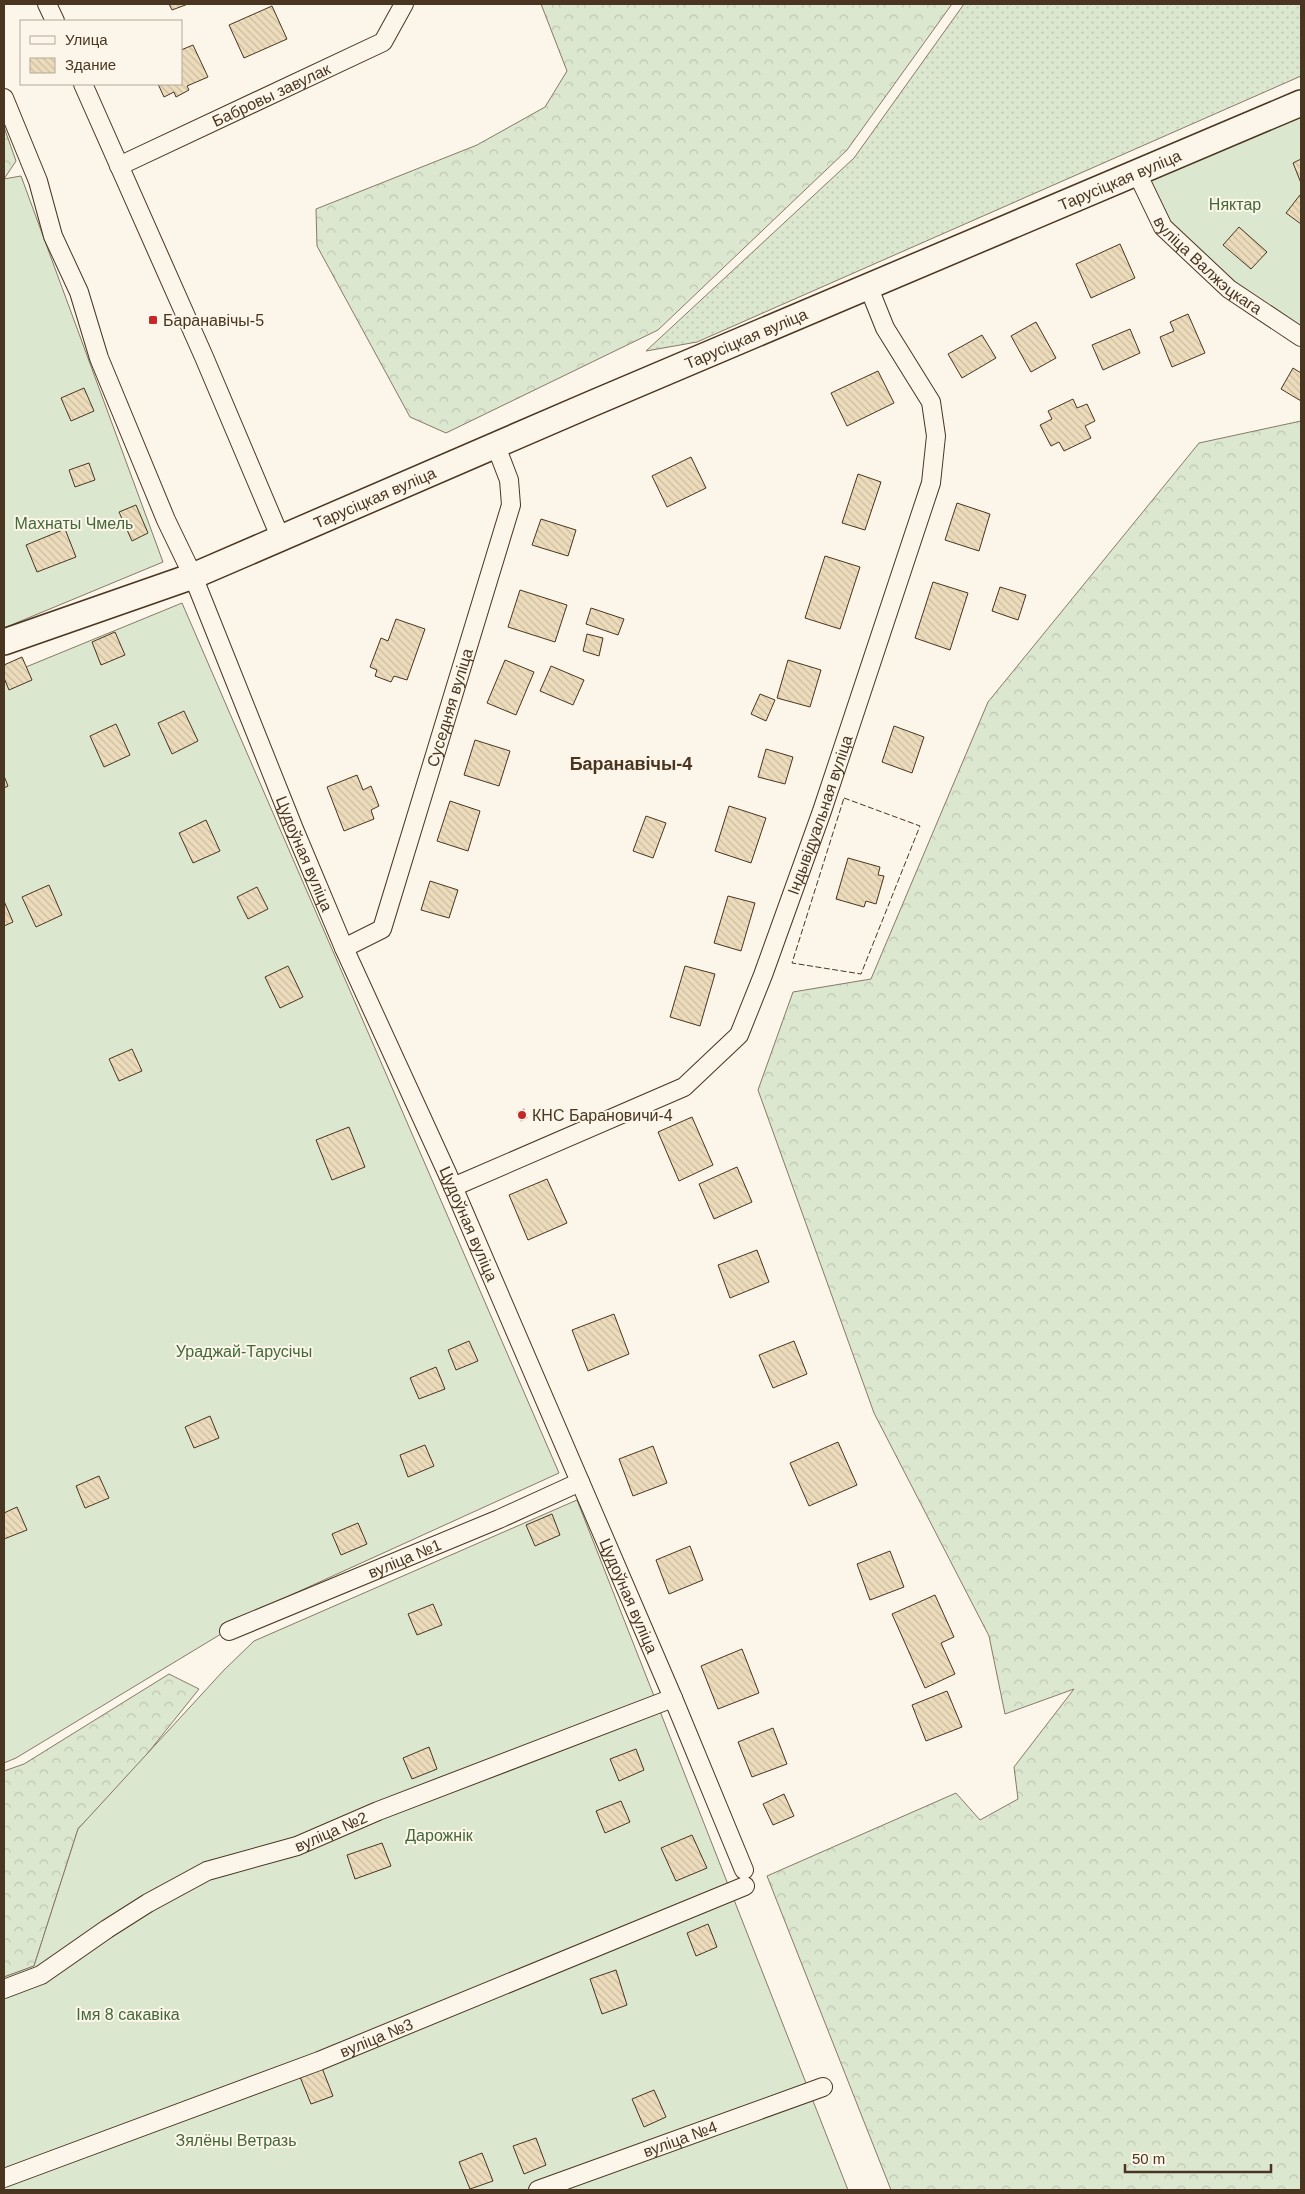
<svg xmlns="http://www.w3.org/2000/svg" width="1305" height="2194" font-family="Arial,sans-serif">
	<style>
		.grass { fill: url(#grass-dots); stroke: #887966 }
		.forest { fill: url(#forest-crowns); stroke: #887966 }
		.garden { fill: #dce7d0; stroke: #887966 }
		.building { fill: url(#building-back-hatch); stroke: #4a3520 }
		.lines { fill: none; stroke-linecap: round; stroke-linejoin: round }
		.street-casing { stroke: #4a3520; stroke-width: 20 }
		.secondary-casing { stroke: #4a3520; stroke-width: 28 }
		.street { stroke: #fbf6e9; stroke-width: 18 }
		.secondary { stroke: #fbf6e9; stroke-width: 25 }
		.fence { stroke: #4a3520; stroke-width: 1; stroke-dasharray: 6 2.5; stroke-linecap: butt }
		.poi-dot { fill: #c62828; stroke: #fbf6e9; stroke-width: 2 }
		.labels { text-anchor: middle; stroke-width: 4; stroke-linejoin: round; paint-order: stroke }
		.street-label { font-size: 16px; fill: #4a3520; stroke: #fbf6e9 }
		.park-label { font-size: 16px; fill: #436837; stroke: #fbf6e9 }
		.poi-label { font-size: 16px; fill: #4a3520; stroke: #fbf6e9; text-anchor: start }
		.neighbourhood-label { font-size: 18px; font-weight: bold; fill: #4a3520; stroke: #fbf6e9 }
	</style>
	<defs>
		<pattern id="grass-dots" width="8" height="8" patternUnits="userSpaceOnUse" patternTransform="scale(1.25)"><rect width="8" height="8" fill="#dce7d0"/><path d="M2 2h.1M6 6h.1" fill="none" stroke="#bec7b2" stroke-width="1.8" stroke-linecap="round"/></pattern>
		<pattern id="forest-crowns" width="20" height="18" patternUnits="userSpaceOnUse" patternTransform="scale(1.25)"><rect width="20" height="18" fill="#dce7d0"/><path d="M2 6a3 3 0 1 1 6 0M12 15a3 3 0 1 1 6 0" fill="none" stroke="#bec7b2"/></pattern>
		<pattern id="building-back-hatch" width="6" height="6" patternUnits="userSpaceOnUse" patternTransform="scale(1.25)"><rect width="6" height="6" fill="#ecdcbc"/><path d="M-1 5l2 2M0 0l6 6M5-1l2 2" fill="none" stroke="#ccbda1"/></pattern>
	</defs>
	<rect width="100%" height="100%" fill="#fbf6e9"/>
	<path class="grass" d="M964 4H1301V76L697 342 646 351 854 158Z"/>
	<g class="forest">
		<path d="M541 4H952L847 150 658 330 446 433 410 417 317 246 316 209 477 145 545 107 567 71Z"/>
		<path d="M4 127 16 161 4 179Z"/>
		<path d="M1301 421V2190H891L767 1876 956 1793 980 1820 1018 1799 1014 1767 1074 1689 1005 1714 989 1636 874 1413 758 1090 793 992 871 979 988 702 1199 443Z"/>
		<path d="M169 1674 199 1689 139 1764 78 1829 34 1966 4 1977V1771L24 1764Z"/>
	</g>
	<g class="garden">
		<path d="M1301 103V337L1163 227 1137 173Z"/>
		<path d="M21 176 163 562 4 628V179Z"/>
		<path d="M182 603 559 1473 269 1605 16 1758 4 1763V676Z"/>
		<path d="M577 1500 848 2190H4V1977L34 1966 78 1829 224 1670 254 1641Z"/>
	</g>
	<g class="building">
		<path d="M169 4H188L172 10Z"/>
		<path d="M272 6 287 39 244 58 229 25Z"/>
		<path d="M193 45 208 77 187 86 189 90 176 97 174 92 164 97 158 84H181V50Z"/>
		<path d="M1301 159V183L1293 163Z"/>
		<path d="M1300 195 1301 196V224L1286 213Z"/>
		<path d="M1239 227 1267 252 1251 269 1223 245Z"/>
		<path d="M1120 244 1135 278 1091 298 1076 264Z"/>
		<path d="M1188 314 1205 353 1172 367 1160 337 1174 331 1170 322Z"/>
		<path d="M1036 322 1056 358 1031 372 1011 336Z"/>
		<path d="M1130 329 1140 353 1103 370 1092 345Z"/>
		<path d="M982 335 996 358 962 378 948 354Z"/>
		<path d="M1293 368 1301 373V401L1281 389Z"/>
		<path d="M878 371 894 403 847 426 831 393Z"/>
		<path d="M84 388 94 411 71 421 61 398Z"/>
		<path d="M1073 399 1077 408 1087 404 1095 421 1085 426 1091 438 1064 451 1059 442 1051 446 1040 425 1052 419 1048 411Z"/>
		<path d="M691 457 706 488 667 507 652 476Z"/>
		<path d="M89 463 95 480 75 487 69 470Z"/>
		<path d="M858 474 881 482 865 530 842 523Z"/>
		<path d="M957 503 990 514 979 551 945 540Z"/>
		<path d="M136 505 148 533 132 541 119 512Z"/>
		<path d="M541 519 576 530 568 556 532 545Z"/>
		<path d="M65 529 76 557 37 572 26 545Z"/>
		<path d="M825 556 860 567 840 629 805 618Z"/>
		<path d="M933 582 968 593 950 650 915 638Z"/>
		<path d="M1000 587 1026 595 1018 620 992 611Z"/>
		<path d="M520 590 567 605 555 642 508 627Z"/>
		<path d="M591 608 624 619 618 635 586 624Z"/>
		<path d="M396 619 425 629 407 680 394 676 391 682 375 676 377 670 370 667 381 638 388 641Z"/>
		<path d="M115 632 125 655 101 665 92 642Z"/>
		<path d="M587 634 603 638 599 656 583 651Z"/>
		<path d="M22 657 32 680 9 690 4 678V665Z"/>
		<path d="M505 660 534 672 516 715 487 703Z"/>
		<path d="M788 660 821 670 810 707 777 698Z"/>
		<path d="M551 666 584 680 573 705 540 691Z"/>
		<path d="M760 694 775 700 766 721 751 714Z"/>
		<path d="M184 711 198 741 172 754 158 723Z"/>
		<path d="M116 724 130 755 104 767 90 736Z"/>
		<path d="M894 726 924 737 912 773 882 762Z"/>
		<path d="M475 740 510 751 499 786 464 775Z"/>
		<path d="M766 749 793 757 785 784 758 777Z"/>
		<path d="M357 775 363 790 371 786 379 806 371 810 374 819 344 831 327 787Z"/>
		<path d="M4 776 8 786 4 788Z"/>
		<path d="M450 801 480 811 468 851 437 841Z"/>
		<path d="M729 806 766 818 751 863 715 851Z"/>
		<path d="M646 816 666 823 653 858 633 851Z"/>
		<path d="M206 820 220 851 193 863 179 833Z"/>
		<path d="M848 858 880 867 878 875 884 876 876 904 866 901 864 907 836 899Z"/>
		<path d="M430 881 458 890 449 918 421 910Z"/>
		<path d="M49 885 62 915 36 927 22 897Z"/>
		<path d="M257 887 268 909 248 919 237 897Z"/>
		<path d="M728 896 755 903 741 951 714 943Z"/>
		<path d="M4 901 13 922 4 926Z"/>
		<path d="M288 966 303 997 280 1008 265 977Z"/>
		<path d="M685 966 715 974 700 1026 670 1017Z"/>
		<path d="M132 1049 142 1071 119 1081 109 1059Z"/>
		<path d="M524 1109 527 1118 521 1121 517 1112Z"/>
		<path d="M692 1117 713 1165 679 1181 658 1132Z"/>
		<path d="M349 1127 365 1167 332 1180 316 1140Z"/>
		<path d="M737 1167 752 1202 714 1219 699 1184Z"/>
		<path d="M547 1179 567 1223 528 1240 509 1195Z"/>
		<path d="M757 1250 769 1282 730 1298 718 1265Z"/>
		<path d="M614 1314 629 1354 588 1371 572 1330Z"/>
		<path d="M469 1341 478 1361 456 1370 448 1350Z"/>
		<path d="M794 1341 807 1374 773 1388 759 1355Z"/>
		<path d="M436 1367 445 1389 419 1399 410 1378Z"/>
		<path d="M210 1416 219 1438 194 1448 185 1427Z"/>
		<path d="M838 1442 857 1485 809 1506 790 1463Z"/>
		<path d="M425 1445 434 1466 408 1477 400 1455Z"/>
		<path d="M653 1446 667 1483 633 1496 619 1459Z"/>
		<path d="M99 1476 109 1498 85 1508 76 1486Z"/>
		<path d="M17 1507 27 1530 4 1539V1513Z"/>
		<path d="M552 1514 560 1535 535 1546 526 1525Z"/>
		<path d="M358 1523 367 1544 341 1555 332 1534Z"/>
		<path d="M690 1546 703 1580 669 1594 656 1560Z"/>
		<path d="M890 1551 904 1587 870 1600 857 1564Z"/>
		<path d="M935 1595 954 1637 941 1643 955 1674 925 1688 892 1614Z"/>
		<path d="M433 1604 442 1625 417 1635 408 1614Z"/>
		<path d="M742 1649 759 1693 718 1709 701 1666Z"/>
		<path d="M947 1691 962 1727 926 1741 912 1705Z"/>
		<path d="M773 1728 787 1764 752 1777 738 1742Z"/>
		<path d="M429 1747 437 1769 412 1779 403 1758Z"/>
		<path d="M636 1749 644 1770 619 1781 610 1759Z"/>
		<path d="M784 1794 794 1816 773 1825 763 1804Z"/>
		<path d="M621 1801 630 1822 605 1833 596 1811Z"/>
		<path d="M692 1835 707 1868 676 1881 661 1848Z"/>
		<path d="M382 1843 391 1866 355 1879 347 1855Z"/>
		<path d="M708 1924 717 1947 696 1956 687 1933Z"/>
		<path d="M616 1970 627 2005 602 2014 590 1979Z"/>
		<path d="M322 2068 333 2096 311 2104 300 2077Z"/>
		<path d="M654 2090 666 2117 644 2127 632 2099Z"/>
		<path d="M536 2138 546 2165 524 2174 513 2146Z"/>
		<path d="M482 2153 493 2181 470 2189 459 2162Z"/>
	</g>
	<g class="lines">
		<defs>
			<g id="street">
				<path d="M47 4 55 21"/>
				<path d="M83 84 204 357 281 539"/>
				<path id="s1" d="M4 98 38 181 53 236 79 292 99 358 166 520 193 576 294 829 344 948 448 1175 673 1698 744 1870"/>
				<path id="s2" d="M119 166 383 42 404 4"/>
				<path id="s3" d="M1137 173 1163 227 1229 289 1301 337"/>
				<path id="s4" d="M344 948 382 929 511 505 509 480 496 446"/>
				<path id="s5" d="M453 1187 684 1087 739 1035 763 975 822 811 931 483 936 436 931 402 885 328 869 288"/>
				<path id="s6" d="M229 1631 499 1519 580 1482"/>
				<path id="s7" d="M4 1989 41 1975 107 1929 148 1903 207 1871 297 1846 378 1811 673 1698"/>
				<path id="s8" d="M4 2178 319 2061 745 1886"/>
				<path id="s9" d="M538 2190 823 2087"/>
			</g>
			<g id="secondary">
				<path id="s10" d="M4 642 193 576 591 404 1301 103"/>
			</g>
		</defs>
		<use href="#street" class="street-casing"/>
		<use href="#secondary" class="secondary-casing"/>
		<use href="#street" class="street"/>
		<use href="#secondary" class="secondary"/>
		<path class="fence" d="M844 798 920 826 861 974 792 963Z"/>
	</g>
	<g class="poi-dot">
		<rect x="148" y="315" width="10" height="10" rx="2.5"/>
		<circle cx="522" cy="1115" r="5"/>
	</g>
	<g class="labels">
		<g class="street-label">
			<text dy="6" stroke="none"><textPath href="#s2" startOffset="168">Бабровы завулак</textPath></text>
			<text dy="6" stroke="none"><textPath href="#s10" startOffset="1208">Тарусіцкая вуліца</textPath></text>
			<text dy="6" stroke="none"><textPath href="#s3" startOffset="119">вуліца Валжэцкага</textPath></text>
			<text dy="6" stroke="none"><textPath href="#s10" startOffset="802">Тарусіцкая вуліца</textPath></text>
			<text dy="6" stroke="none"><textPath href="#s10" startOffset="398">Тарусіцкая вуліца</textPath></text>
			<text dy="6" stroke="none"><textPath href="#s4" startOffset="274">Суседняя вуліца</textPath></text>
			<text dy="6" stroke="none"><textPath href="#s5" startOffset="562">Індывідуальная вуліца</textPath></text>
			<text dy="6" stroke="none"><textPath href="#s1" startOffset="814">Цудоўная вуліца</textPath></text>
			<text dy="6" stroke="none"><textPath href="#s1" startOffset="1219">Цудоўная вуліца</textPath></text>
			<text dy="6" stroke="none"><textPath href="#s6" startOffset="190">вуліца №1</textPath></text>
			<text dy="6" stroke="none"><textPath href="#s1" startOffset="1624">Цудоўная вуліца</textPath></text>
			<text dy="6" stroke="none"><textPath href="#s7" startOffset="366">вуліца №2</textPath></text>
			<text dy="6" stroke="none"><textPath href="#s8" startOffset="398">вуліца №3</textPath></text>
			<text dy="6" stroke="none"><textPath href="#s9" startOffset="151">вуліца №4</textPath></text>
		</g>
		<g class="park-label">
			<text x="1235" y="210">Няктар</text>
			<text x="74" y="529">Махнаты Чмель</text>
			<text x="244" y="1357">Ураджай-Тарусічы</text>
			<text x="439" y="1841">Дарожнік</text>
			<text x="128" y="2020">Імя 8 сакавіка</text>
			<text x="236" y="2146">Зялёны Ветразь</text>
		</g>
		<g class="poi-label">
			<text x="163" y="326">Баранавічы-5</text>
			<text x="532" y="1121">КНС Барановичи-4</text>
		</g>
		<g class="neighbourhood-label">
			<text x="631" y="770">Баранавічы-4</text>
		</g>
	</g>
	<rect width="1305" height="2194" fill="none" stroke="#4a3520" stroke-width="10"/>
	<rect x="20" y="20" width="162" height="65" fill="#fbf6e9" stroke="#b4a999"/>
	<rect x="30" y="36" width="25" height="8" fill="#fbf6e9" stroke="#b4a999"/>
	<text x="65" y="45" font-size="15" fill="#4a3520">Улица</text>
	<rect x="30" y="58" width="25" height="15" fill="url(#building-back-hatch)" stroke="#b4a999"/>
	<text x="65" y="70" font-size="15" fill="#4a3520">Здание</text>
	<path d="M1125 2164v8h146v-8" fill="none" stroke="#4a3520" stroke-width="2.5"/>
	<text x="1132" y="2164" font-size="15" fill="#4a3520" stroke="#fbf6e9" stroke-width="4" paint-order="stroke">50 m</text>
</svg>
